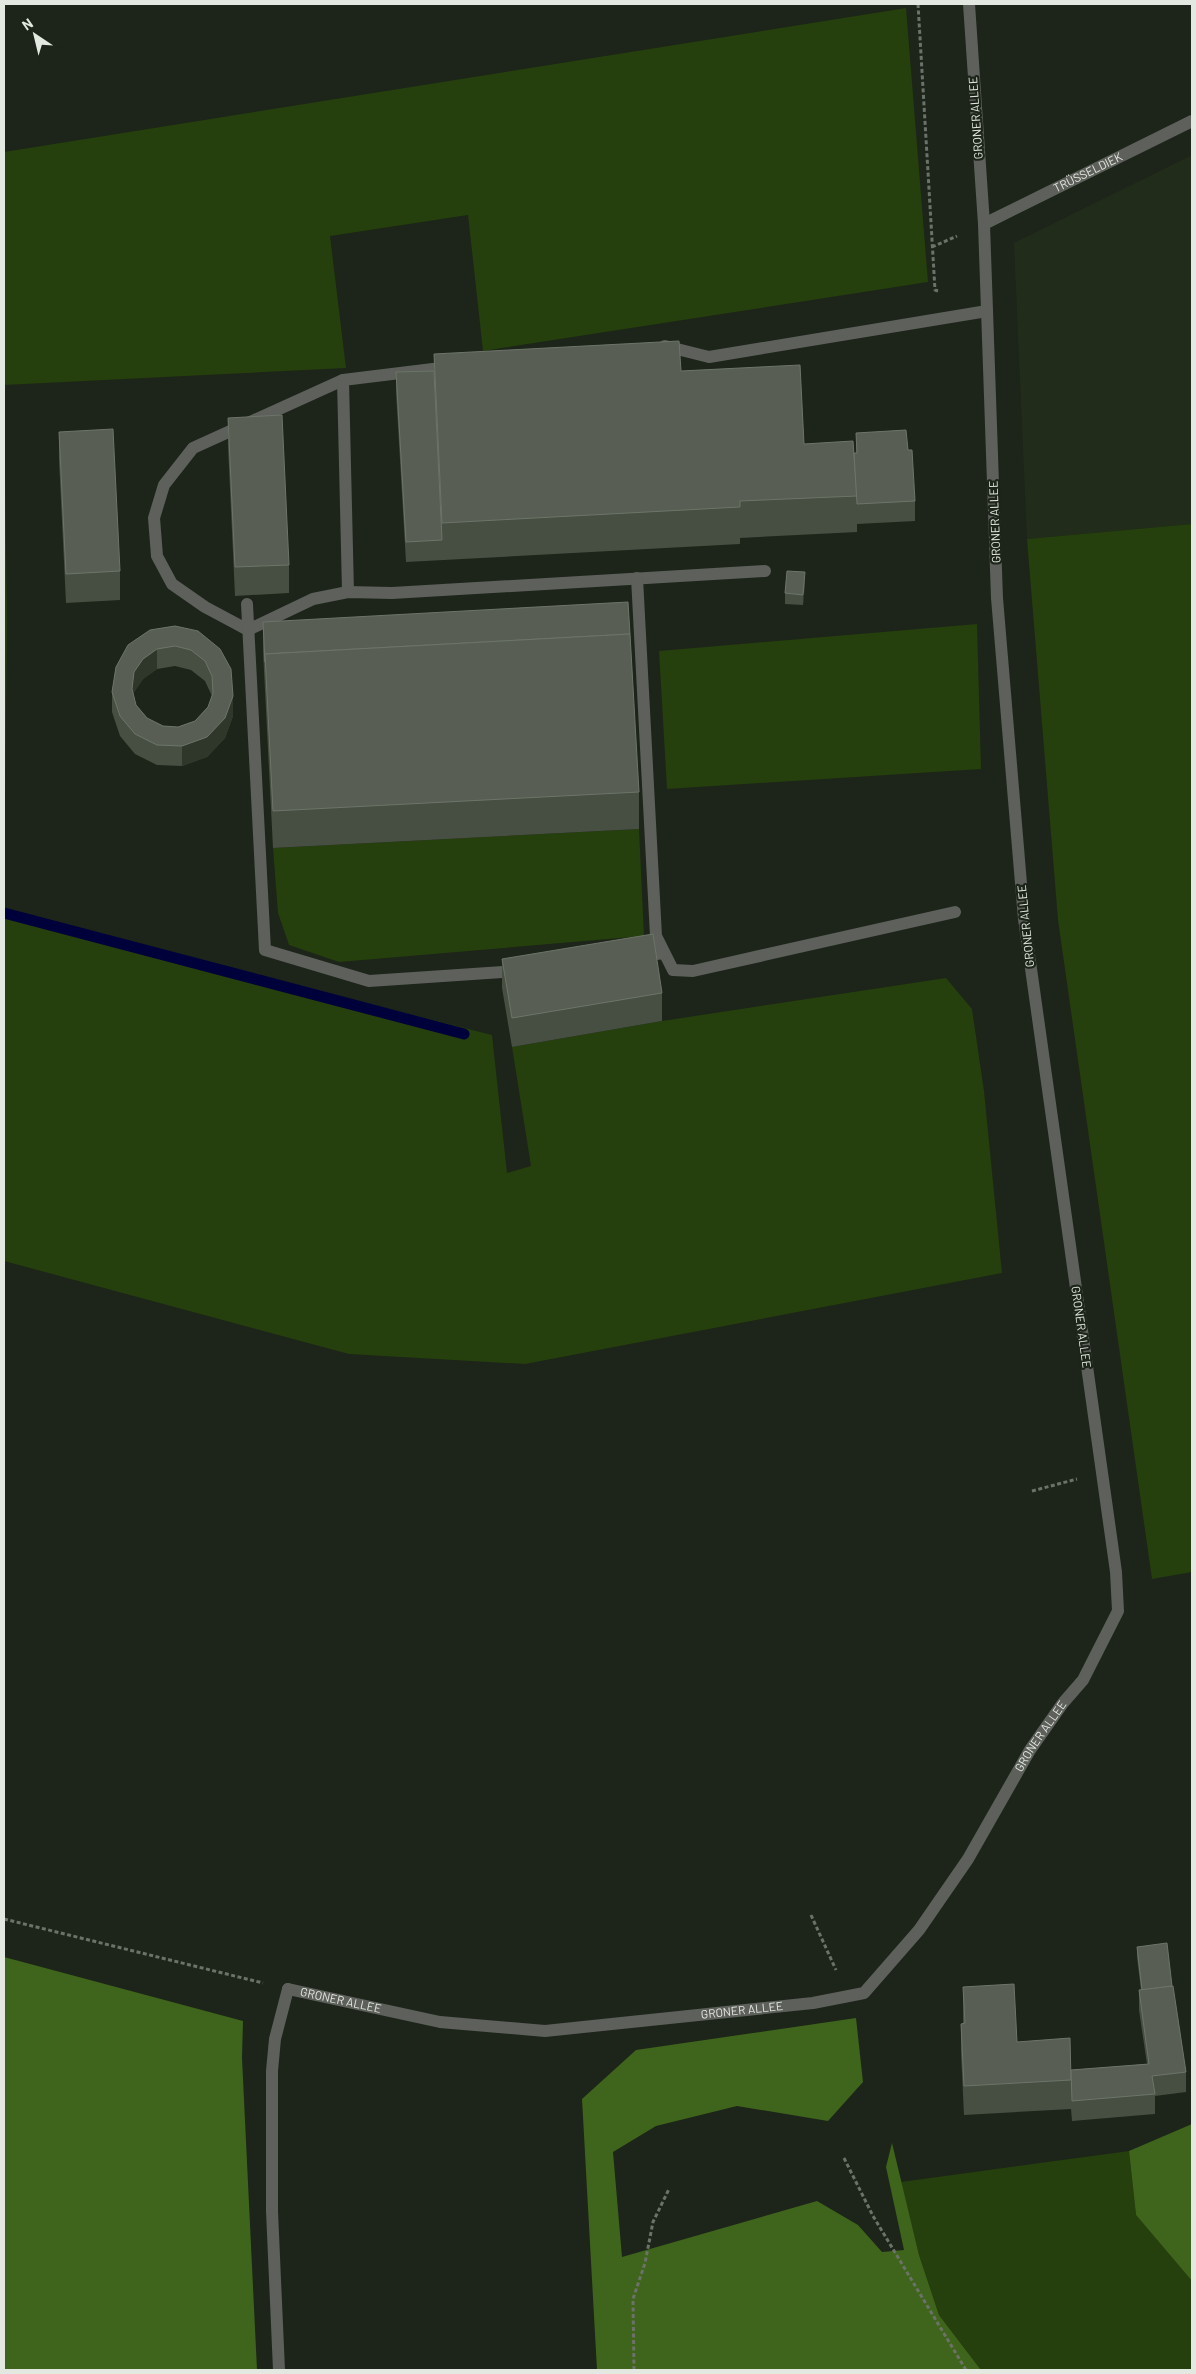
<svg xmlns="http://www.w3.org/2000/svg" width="1196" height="2374" font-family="Barlow,sans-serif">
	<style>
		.built { fill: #222c1b }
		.green { fill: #253f0d }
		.forest { fill: #3e651b }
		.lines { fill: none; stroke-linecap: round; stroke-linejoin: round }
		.stream { stroke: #00003b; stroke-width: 11 }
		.path { stroke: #6c7268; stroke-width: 3; stroke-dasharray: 4 2.5; stroke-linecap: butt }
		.lane { stroke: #5d605b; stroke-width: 12 }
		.street { stroke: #5d605b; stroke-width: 12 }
		.wall { fill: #474e42; fill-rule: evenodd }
		.shaded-wall { fill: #2f362a }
		.building { fill: #585e53; stroke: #6d7469; fill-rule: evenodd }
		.labels { text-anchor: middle; stroke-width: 4.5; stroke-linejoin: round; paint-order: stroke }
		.street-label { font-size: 12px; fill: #e3e8e0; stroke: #1d2419 }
	</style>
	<rect width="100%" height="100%" fill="#1d2419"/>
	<path class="built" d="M1192 155V524L1027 539 1014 243Z"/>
	<g class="green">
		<path d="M906 8 928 282 483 351 468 215 330 236 346 368 4 385V152Z"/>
		<path d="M4 399 7 621 4 896Z"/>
		<path d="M1192 524V1572L1152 1579 1058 920 1027 539Z"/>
		<path d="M977 624 981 769 667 789 659 651Z"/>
		<path d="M639 829 644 936 339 962 289 945 278 913 273 848Z"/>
		<path d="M4 911 492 1035 507 1173 531 1166 512 1047 662 1021 946 978 972 1009 984 1091 1002 1273 525 1364 349 1354 4 1261Z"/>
		<path d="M1129 2151 1136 2215 1192 2281V2370H981L939 2315 919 2255 901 2182Z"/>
	</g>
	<g class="forest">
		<path d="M4 1957 243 2021 242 2058 257 2370H4Z"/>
		<path d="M856 2018 863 2082 828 2121 737 2106 656 2126 613 2152 622 2257 817 2201 858 2225 882 2252 904 2250 886 2167 892 2143 919 2255 939 2315 981 2370H597L582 2099 636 2050Z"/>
		<path d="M1192 2124V2281L1136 2215 1129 2151Z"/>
	</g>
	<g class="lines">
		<path class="stream" d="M4 913 464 1034"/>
		<g class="path">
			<path d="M918 4 935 290 938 291"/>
			<path d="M932 247 957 236"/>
			<path d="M1032 1491 1077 1479"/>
			<path d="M811 1915 836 1970"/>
			<path d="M4 1919 263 1983"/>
			<path d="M844 2158 873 2216 966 2370"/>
			<path d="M634 2370 633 2299 645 2263 653 2222 669 2189"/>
		</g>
		<g class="lane">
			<path d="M665 346 709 357 987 311"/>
			<path d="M343 380 193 448 164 485 154 518 157 556 172 584 205 607 248 630 313 599 348 592 392 593 765 571"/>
			<path d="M637 578 656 936 673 970 693 971 955 912"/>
			<path d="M348 592 343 380 449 367"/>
			<path d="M247 604 265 950 369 981 519 971"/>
			<path d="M640 956 664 953"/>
			<path d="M279 2370 272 2211V2071L275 2039 288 1989"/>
		</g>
		<g class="street">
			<path id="s1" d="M984 224 1192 121"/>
			<path id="s2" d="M288 1989 440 2022 545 2031 813 2003 864 1993 919 1930 968 1859 1030 1750 1063 1703 1083 1680 1118 1611 1116 1572 1024 919 997 598 984 224 969 4"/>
		</g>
	</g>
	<g class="wall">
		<path d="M434 354 681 371 804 444 856 453V433L908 450 915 501V521L857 524V532L740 538V544L406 562 396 392V372L434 371Z"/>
		<path d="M228 418 289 565V593L235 596 228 446Z"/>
		<path d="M59 432 120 571V600L66 603 59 460Z"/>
		<path d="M805 582 803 605 785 604V593Z"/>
		<path d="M263 622 639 792V829L273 848 263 651Z"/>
		<path d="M198 631 233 716 225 738 207 757 182 766 157 765 135 754 120 736 112 712V692L116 667ZM175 666 191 670 205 681 212 696 208 707 195 721 178 727 163 726 147 718 136 705 134 696V692L143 679 157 669Z"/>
		<path d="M502 959 662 993V1021L512 1047 502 988Z"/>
		<path d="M1137 1947 1172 1986 1186 2072V2092L1155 2096V2114L1072 2121 1071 2109 964 2115 961 2053V2024H963V1987L1017 2042 1071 2070 1147 2064 1139 2010V1990H1141L1137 1957Z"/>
	</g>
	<g class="shaded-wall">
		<path d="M805 572V582L803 605V595Z"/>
		<path d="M157 649V669L143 679 134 692 132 709V689L134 672 143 659Z"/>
		<path d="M233 696V716L225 738 207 757 182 766V746Z"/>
	</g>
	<g class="building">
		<path d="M679 341 681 371 800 365 804 444 853 441 857 496 740 501V507L442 523 434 354Z"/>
		<path d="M434 371 442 540 406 542 396 372Z"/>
		<path d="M282 415 289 565 235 567 228 418Z"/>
		<path d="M113 429 120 571 66 574 59 432Z"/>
		<path d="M906 430 908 450H912L915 501 857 504 854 453H857L856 433Z"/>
		<path d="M787 571 805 572 803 595 785 593Z"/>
		<path d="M628 602 630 634 265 654V662L263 622Z"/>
		<path d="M175 626 198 631 220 649 231 669 233 696 225 718 207 737 182 746 157 745 135 734 120 716 112 692 116 667 128 645 150 630ZM175 646 191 650 205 661 212 676 213 693 208 707 195 721 178 727 163 726 147 718 136 705 132 689 134 672 143 659 157 649Z"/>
		<path d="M630 634 639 792 273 811 265 654Z"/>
		<path d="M653 934 662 993 512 1018 502 959Z"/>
		<path d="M1167 1943 1172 1986 1142 1990 1137 1947Z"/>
		<path d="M1014 1984 1017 2042 1070 2038 1071 2080 964 2086 961 2024 965 2023 963 1987Z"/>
		<path d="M1173 1986 1186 2072 1152 2076 1155 2094 1072 2101 1071 2070 1149 2064 1139 1990Z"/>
	</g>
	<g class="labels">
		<g class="street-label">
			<text transform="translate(976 118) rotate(-94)" y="4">GRONER ALLEE</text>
			<text dy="4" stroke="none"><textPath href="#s1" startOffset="116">TRÜSSELDIEK</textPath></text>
			<text transform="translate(995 522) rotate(-92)" y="4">GRONER ALLEE</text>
			<text transform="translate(1026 926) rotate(-96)" y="4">GRONER ALLEE</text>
			<text transform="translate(1081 1327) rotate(82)" y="4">GRONER ALLEE</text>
			<text dy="4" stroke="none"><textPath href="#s2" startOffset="895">GRONER ALLEE</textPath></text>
			<text dy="4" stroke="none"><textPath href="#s2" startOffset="54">GRONER ALLEE</textPath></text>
			<text dy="4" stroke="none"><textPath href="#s2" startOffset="459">GRONER ALLEE</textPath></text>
		</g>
	</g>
	<rect width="1196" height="2374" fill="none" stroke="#e3e8e0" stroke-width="10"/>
	<g transform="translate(35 35) rotate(325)" stroke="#1d2419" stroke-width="4" paint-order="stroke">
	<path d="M0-4L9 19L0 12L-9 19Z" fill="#e3e8e0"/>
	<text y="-8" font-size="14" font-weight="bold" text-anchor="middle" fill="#e3e8e0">N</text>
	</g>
</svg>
